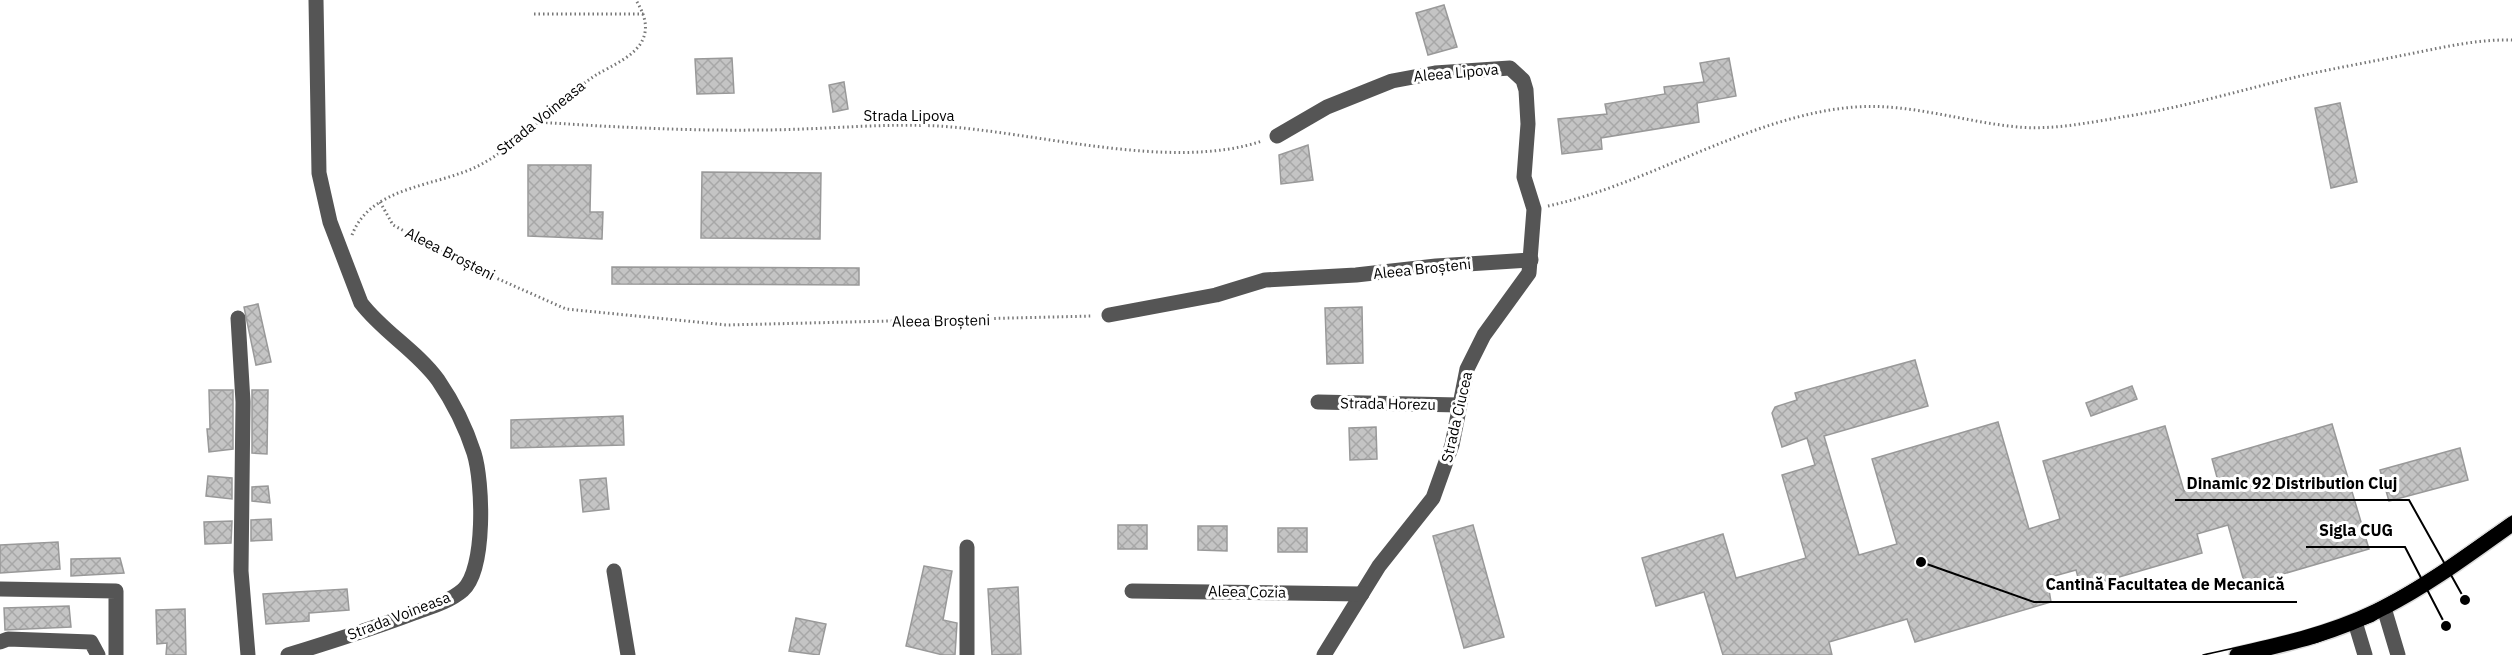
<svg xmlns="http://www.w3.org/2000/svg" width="2512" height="655" font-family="'IBM Plex Sans',sans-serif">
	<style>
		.building { fill: url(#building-cross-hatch); stroke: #999; stroke-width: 1.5 }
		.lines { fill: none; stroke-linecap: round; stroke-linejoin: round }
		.major-casing { stroke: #dbdbdb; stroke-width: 18 }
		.path { stroke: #777; stroke-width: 3; stroke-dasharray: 1.5 3; stroke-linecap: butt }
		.minor { stroke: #555; stroke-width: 15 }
		.major { stroke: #000; stroke-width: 15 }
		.tram { stroke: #000; stroke-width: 1.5 }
		.labels { text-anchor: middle; stroke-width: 6; stroke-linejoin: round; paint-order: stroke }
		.street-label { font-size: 15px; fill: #000; stroke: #fff }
		.leader { fill: none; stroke: #000; stroke-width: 2 }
		.callout-dot { fill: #000; stroke: #fff; stroke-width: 2 }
		.callout-label { font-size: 16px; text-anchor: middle; font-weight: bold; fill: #000; stroke: #fff; stroke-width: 6; stroke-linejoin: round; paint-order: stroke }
	</style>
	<defs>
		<pattern id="building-cross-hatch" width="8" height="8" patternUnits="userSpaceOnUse" patternTransform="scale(1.5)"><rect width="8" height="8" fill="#c4c4c4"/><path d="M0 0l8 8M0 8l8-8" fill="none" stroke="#a7a7a7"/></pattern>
	</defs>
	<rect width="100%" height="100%" fill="#fff"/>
	<g class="building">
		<path d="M1444 5 1457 47 1428 55 1416 13Z"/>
		<path d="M732 58 734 93 697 94 695 59Z"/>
		<path d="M1729 58 1736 96 1697 103 1699 122 1601 138 1602 149 1562 154 1558 119 1607 114 1605 104 1665 94 1664 87 1704 82 1700 63Z"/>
		<path d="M844 82 848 109 833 112 829 85Z"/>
		<path d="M2340 103 2357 182 2331 188 2315 108Z"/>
		<path d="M1308 145 1313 180 1281 184 1279 155Z"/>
		<path d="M528 165H591L590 212H603L602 239 528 236Z"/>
		<path d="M702 172 821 173 820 239 701 238Z"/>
		<path d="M612 267 859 268V285L612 284Z"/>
		<path d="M258 304 271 362 256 365 244 307Z"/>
		<path d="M1362 307 1363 363 1327 364 1325 308Z"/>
		<path d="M1915 360 1928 406 1824 436 1859 555 1897 544 1872 459 1998 422 2029 529 2060 519 2043 461 2165 426 2184 491 2218 481 2212 459 2332 424 2369 549 2245 585 2228 525 2197 534 2202 553 2081 588 2076 570 2047 578 2051 602 1915 642 1907 619 1829 642 1832 655H1723L1704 592 1656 606 1642 558 1723 534 1736 578 1806 558 1782 475 1815 465 1807 438 1782 447 1772 413 1775 407 1797 400 1795 393Z"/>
		<path d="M2132 386 2137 399 2091 416 2086 403Z"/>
		<path d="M209 390H233V449L209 452 207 429H210Z"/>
		<path d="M252 390H268L267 454 252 453Z"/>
		<path d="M623 416 624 445 511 448V420Z"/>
		<path d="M1376 427 1377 459 1350 460 1349 428Z"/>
		<path d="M2460 448 2468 480 2389 501 2380 470Z"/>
		<path d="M208 476 232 478V499L206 496Z"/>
		<path d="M606 478 609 509 583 512 580 480Z"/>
		<path d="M268 486 270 503 252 501V487Z"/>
		<path d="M271 519 272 540 251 541V520Z"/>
		<path d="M232 521 231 543 205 544 204 522Z"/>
		<rect x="1118" y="525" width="29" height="24"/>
		<path d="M1473 525 1504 637 1464 648 1433 536Z"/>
		<path d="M1198 526H1227V551L1198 550Z"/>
		<rect x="1278" y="528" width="29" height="24"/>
		<path d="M58 542 60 569 0 573V545Z"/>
		<path d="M120 558 124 573 71 576V559Z"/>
		<path d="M924 566 952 571 943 620 957 623 955 655H943L906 646Z"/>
		<path d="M1018 587 1021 654 992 655 988 589Z"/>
		<path d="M347 589 349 610 309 613V621L266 624 263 594Z"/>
		<path d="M69 606 71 627 5 630 4 608Z"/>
		<path d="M185 609 186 655H166L167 643 157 644 156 610Z"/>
		<path d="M796 618 826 624 819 655 789 651Z"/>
	</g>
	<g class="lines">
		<defs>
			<path id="major" d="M2237 655C2288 644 2339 632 2385 607 2430 584 2471 553 2512 524"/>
		</defs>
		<use href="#major" class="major-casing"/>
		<g class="path">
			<path d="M534 14H644"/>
			<path d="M537 122C612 127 686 131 760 130 819 130 879 123 937 126 1033 131 1171 172 1262 141"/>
			<path d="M380 202 393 225 469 266 566 309 727 325 1093 316"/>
			<path d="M1548 206C1650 184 1751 115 1855 107 1910 103 1964 122 2018 127 2052 130 2088 123 2122 117 2181 108 2238 91 2296 77 2330 69 2365 63 2399 56 2436 49 2474 39 2512 40"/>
			<path d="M352 235C371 185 438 187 480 165 523 142 555 102 596 75 611 66 636 56 643 39 649 25 643 12 636 0"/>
		</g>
		<g class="minor">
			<path d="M1277 136 1327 107 1392 81 1435 73 1510 68 1523 80 1526 90 1528 124 1524 177 1534 209 1529 273 1484 335 1467 369 1452 445 1433 498 1379 566 1324 655"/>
			<path d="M1109 315 1216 295 1265 280 1356 275 1436 266 1531 260"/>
			<path d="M238 318 243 402 241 571 248 655"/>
			<path d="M1318 402 1459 405"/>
			<path d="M967 547V655"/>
			<path d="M614 571 628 655"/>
			<path d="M0 589 116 591V655"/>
			<path d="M1132 591 1362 594"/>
			<path d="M2384 608 2398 655"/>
			<path d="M2355 622 2365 655"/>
			<path d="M0 642 8 639 91 642 98 655"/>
			<path d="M288 655C330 642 372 629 414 613 430 607 449 602 463 590 486 569 483 482 474 453 466 428 453 402 438 380 416 350 383 332 361 303L330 222 319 173 316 0"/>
		</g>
		<use href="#major" class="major"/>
		<g class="tram">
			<path d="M2203 655C2261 642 2320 631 2374 605 2423 581 2467 547 2512 516"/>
			<path d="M2262 655 2317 642 2373 621 2512 531"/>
		</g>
	</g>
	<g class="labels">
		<g class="street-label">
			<text transform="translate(1456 73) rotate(-5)" y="5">Aleea Lipova</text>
			<text x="909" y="121">Strada Lipova</text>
			<text transform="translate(541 118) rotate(-39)" y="5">Strada Voineasa</text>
			<text transform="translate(450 254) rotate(27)" y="5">Aleea Broșteni</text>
			<text transform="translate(1422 269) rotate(-6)" y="5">Aleea Broșteni</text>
			<text transform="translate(941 321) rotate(-1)" y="5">Aleea Broșteni</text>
			<text transform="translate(1388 404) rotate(1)" y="5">Strada Horezu</text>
			<text transform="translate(1457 417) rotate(-77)" y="5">Strada Ciucea</text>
			<text transform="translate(1247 592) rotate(1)" y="5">Aleea Cozia</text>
			<text transform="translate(399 616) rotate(-21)" y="5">Strada Voineasa</text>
		</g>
	</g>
	<path class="leader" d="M2465 600L2409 500H2175M2446 626L2405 547H2306M1921 562L2034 602H2297"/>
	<g class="callout-dot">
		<circle cx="2465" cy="600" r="6"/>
		<circle cx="2446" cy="626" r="6"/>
		<circle cx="1921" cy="562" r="6"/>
	</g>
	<g class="callout-label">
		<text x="2292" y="489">Dinamic 92 Distribution Cluj</text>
		<text x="2356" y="536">Sigla CUG</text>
		<text x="2165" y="590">Cantină Facultatea de Mecanică</text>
	</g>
</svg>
